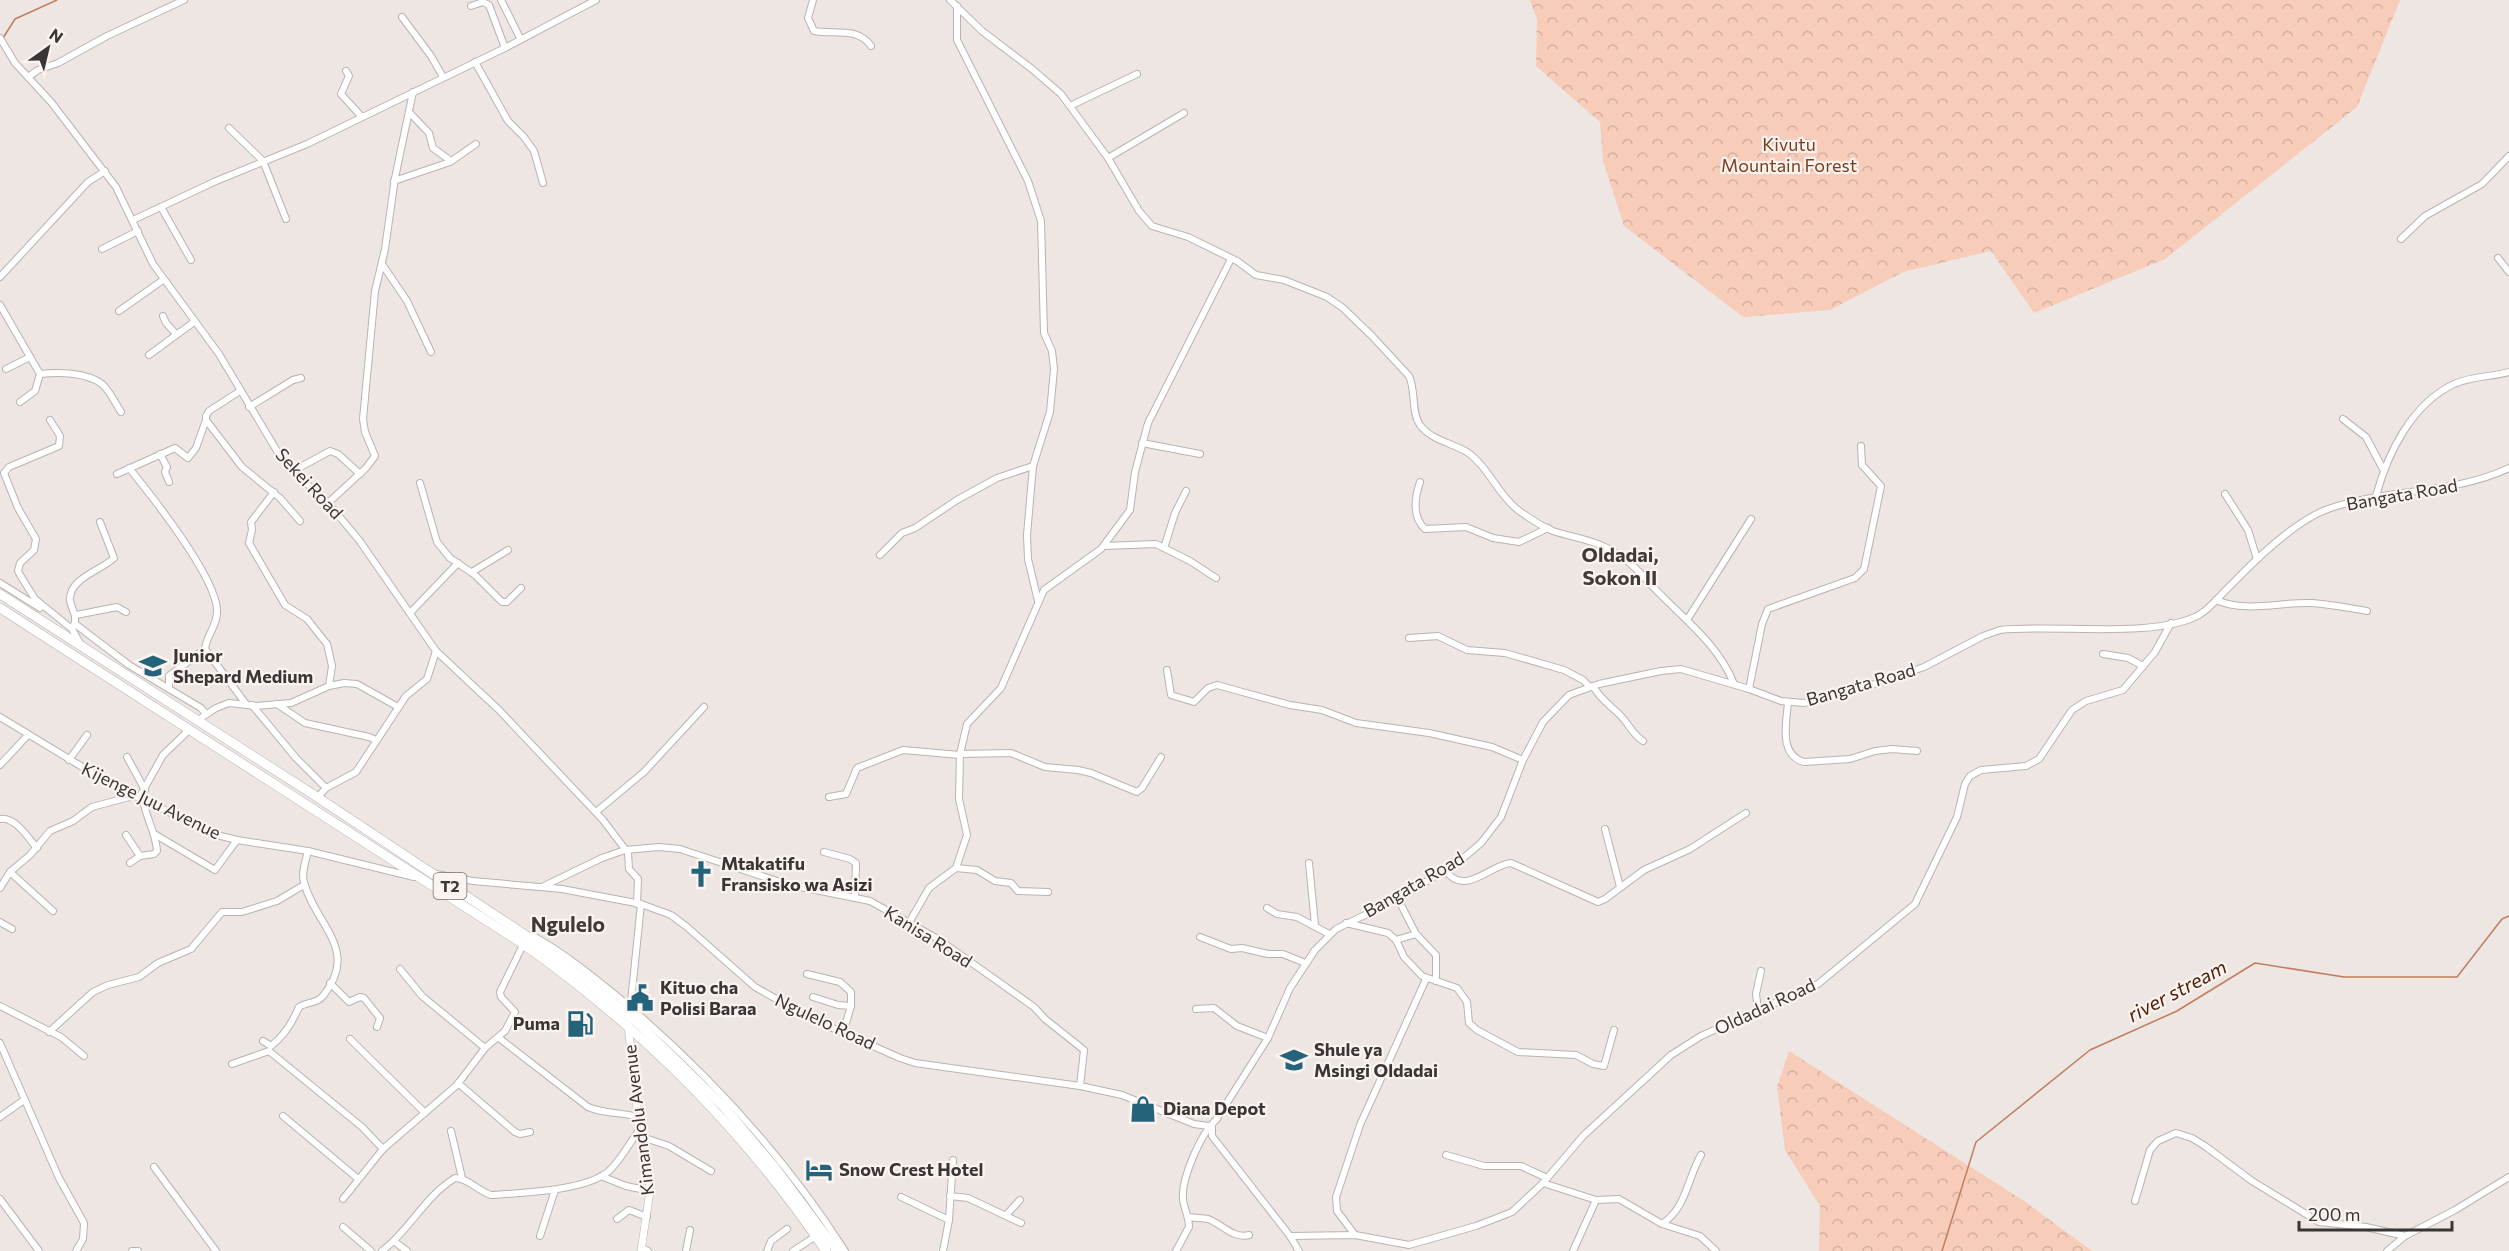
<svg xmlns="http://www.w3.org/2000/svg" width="2509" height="1251" font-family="Commissioner,sans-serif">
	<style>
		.forest { fill: url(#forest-crowns) }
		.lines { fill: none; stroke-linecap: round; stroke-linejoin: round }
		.stream { stroke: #c27d5d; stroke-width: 1.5 }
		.minor-casing { stroke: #bab3b0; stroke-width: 8 }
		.tertiary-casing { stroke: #bab3b0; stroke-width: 8 }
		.trunk-casing { stroke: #bab3b0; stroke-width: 10 }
		.minor { stroke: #fff; stroke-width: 6 }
		.tertiary { stroke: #fff; stroke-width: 7 }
		.trunk { stroke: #fff; stroke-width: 9 }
		.labels { text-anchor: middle; stroke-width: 4.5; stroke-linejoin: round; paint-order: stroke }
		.shield { fill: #fbf3f0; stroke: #736f6d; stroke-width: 1.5 }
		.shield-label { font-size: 16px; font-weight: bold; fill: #393635 }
		.park-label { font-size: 18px; fill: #7d3c1a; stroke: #fbf3f0 }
		.street-label { font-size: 18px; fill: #393635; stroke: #fbf3f0 }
		.poi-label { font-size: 18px; font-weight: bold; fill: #393635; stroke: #fbf3f0; text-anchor: start }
		.neighbourhood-label { font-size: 20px; font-weight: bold; fill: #403a38; stroke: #fbf3f0 }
		.water-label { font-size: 20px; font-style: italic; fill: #4c1f06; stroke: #fbf3f0 }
		.quarter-label { font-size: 21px; font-weight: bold; fill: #403a38; stroke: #fbf3f0 }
	</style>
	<defs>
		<pattern id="forest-crowns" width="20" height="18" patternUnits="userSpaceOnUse" patternTransform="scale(1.5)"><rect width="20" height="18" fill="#f7ccb9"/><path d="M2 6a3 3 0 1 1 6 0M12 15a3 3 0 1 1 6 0" fill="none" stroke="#d4b0a0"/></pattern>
	</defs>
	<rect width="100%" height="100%" fill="#ede6e3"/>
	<g class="forest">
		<path d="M1530 0H2400L2357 107 2165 259 2034 313 1991 251 1903 272 1830 310 1743 317 1624 226 1603 161 1600 122 1536 66 1537 19Z"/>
		<path d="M1789 1051 2024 1201 2092 1251H1819L1820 1206 1785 1150 1777 1087Z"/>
	</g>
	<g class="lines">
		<g class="stream">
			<path d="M3 38 15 19 57 0"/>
			<path d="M1942 1251 1976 1142 2090 1050 2177 1011 2255 963 2344 977H2457L2502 919 2509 916"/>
		</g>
		<defs>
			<g id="minor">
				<path d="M501 0 520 38"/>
				<path d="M813 0 808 18 814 31C833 35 857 26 871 46"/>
				<path d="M950 0 982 31 1032 69 1061 94 1108 158 1139 211 1152 226 1188 237 1237 261 1256 275 1284 280 1327 297 1343 308 1372 336 1409 376C1416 391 1411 412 1420 425 1431 440 1452 443 1467 452 1488 466 1498 495 1518 510 1529 518 1541 526 1553 531 1571 537 1588 539 1605 547 1635 562 1641 576 1663 597 1690 624 1720 648 1734 684"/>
				<path d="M471 6 483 2 489 5 505 48"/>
				<path d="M957 6V40L1028 181 1041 221 1044 333 1052 351 1054 369 1050 412 1033 466 1027 535 1028 559 1038 601"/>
				<path d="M402 17 431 56 443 77"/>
				<path d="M0 38 15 63 51 102 116 187 153 264 219 354 277 451 293 471 328 503 359 540 436 651 499 710 603 820 628 853 629 869 638 879 637 904"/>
				<path d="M475 62 508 121 524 137 534 151 543 183"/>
				<path d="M346 71 349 76 341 94 361 116"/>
				<path d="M28 77 38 70 58 63 107 36 184 0"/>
				<path d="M1070 106 1137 74"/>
				<path d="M409 112 429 133 433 148 451 161"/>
				<path d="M229 128 263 161 286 219"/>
				<path d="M1108 158 1184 113"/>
				<path d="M394 181 450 162 476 144"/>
				<path d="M161 207 191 260"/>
				<path d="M133 220 216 181 307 144 505 48 596 0"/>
				<path d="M2401 239 2425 216 2482 184 2509 156"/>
				<path d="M102 249 138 231"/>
				<path d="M2498 258 2509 272"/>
				<path d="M382 264 407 301 431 352"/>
				<path d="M0 277 88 182 105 171"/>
				<path d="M0 305 40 374 35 391 20 402"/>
				<path d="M119 311 163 280"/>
				<path d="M163 316 166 323 176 334"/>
				<path d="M149 355 194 322"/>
				<path d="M6 369 30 357"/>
				<path d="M40 374C58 372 86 372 102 384 110 391 115 403 121 412"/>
				<path d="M240 391 209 411 206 416V420L242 467 280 498 300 521"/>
				<path d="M249 407 293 380 301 378"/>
				<path d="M2343 419 2366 437 2383 469"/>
				<path d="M50 420 60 436 59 446 9 467 4 473 18 508 36 539 34 550 20 563 18 571 20 575 35 599 72 629 81 645"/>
				<path d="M1142 443 1200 454"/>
				<path d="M160 454 167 467 165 472 169 482"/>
				<path d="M129 468C151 495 216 577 217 610 218 625 206 636 205 649L246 704"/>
				<path d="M293 471 330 451 338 454 360 474"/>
				<path d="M117 474 175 448 188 458 196 448 206 420"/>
				<path d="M1420 482C1415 497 1412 517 1425 529L1466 527 1493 538 1519 542 1548 528"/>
				<path d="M420 483 437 542 450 558 475 575 502 602H507L521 588"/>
				<path d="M274 492 251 522 252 530 249 543 285 605 307 619 327 644 332 666 329 686"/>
				<path d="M2225 494 2248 530 2257 559"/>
				<path d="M2376 496C2388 452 2412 404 2454 384 2472 376 2491 377 2509 372"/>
				<path d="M328 503 366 468 375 456 365 432 363 419 375 291 385 249 395 178 413 92"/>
				<path d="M1104 546 1156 544 1190 561 1216 578"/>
				<path d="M1164 548 1175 513 1186 491"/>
				<path d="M880 555 902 533 915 528 957 500 997 478 1033 466"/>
				<path d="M472 572 508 550"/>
				<path d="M0 583 40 608"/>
				<path d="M2216 600C2246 613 2279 602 2311 603 2329 604 2349 608 2367 611"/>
				<path d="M410 613 458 563"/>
				<path d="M76 615 117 607 126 612"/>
				<path d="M1687 620 1751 519"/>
				<path d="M75 624 129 665 201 708 206 714"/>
				<path d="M73 627C79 616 71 610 70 600 69 578 102 570 114 558L100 522"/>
				<path d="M1409 638 1438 636 1467 650 1505 653 1564 670 1583 680 1590 687"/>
				<path d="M2103 654 2128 658 2143 666"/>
				<path d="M1167 670 1171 695 1194 702 1208 688 1217 685 1290 705 1322 710 1356 723 1429 733 1492 747 1523 760"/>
				<path d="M1593 686C1600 699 1610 705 1620 715 1629 724 1632 734 1643 741"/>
				<path d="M169 689V676L205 649"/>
				<path d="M1749 689 1762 624 1768 609 1855 578 1864 569 1881 486 1862 465 1861 446"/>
				<path d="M1788 703C1786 724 1779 755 1804 762L1850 759 1875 751 1892 749 1917 751"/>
				<path d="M277 704 305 723 369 737 376 740"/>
				<path d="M252 705 296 758 326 788"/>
				<path d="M0 717 112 785 217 835 237 840 308 851 414 877"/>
				<path d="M198 720 216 708 229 703 256 706 291 703 329 686 344 683 357 684 398 707"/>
				<path d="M960 754 1011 753 1045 767 1078 770 1091 773 1137 792 1142 788 1161 757"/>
				<path d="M127 757 145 790"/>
				<path d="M69 760 87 735"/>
				<path d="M0 765 28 735"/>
				<path d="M318 797 326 788 356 772 406 696 427 679 436 651"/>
				<path d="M829 797 846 794 857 768 903 750 960 755"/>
				<path d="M139 798 163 755 189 730"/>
				<path d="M596 812 644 772 704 707"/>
				<path d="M0 819C15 816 28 838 37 848"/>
				<path d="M1605 829 1620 887"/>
				<path d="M126 835 140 856"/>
				<path d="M156 835 215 870 237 840"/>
				<path d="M824 852 850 859 856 863 855 897"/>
				<path d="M130 863 140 856 154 854 157 851C156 833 146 818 143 800"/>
				<path d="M1309 863 1315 925"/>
				<path d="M956 868 977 870 995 881 1011 883 1018 891 1048 892"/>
				<path d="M1445 870C1465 898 1491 864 1511 863L1598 902 1605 899 1644 870 1690 849 1746 813"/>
				<path d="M10 872 53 911"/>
				<path d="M436 874 473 881 562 889 641 904 671 915 687 927 755 987 810 1018 900 1058 915 1063 1080 1086 1122 1095 1194 1124 1209 1126"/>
				<path d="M544 886 602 858 625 850 659 847 680 849 786 884 870 901 938 939 1034 1007 1045 1019 1084 1050 1080 1086"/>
				<path d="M0 888 10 872 30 855 50 831 73 821 92 807 133 796"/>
				<path d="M1398 899 1416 934 1436 955V981"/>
				<path d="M1267 908 1277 914 1297 917 1329 934"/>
				<path d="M910 921 929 888 956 868 967 835 959 799 960 754 967 724 1001 688 1044 590 1101 549 1130 510 1135 472 1148 423 1231 259"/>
				<path d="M0 922 12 929"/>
				<path d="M1346 923 1388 933 1396 940 1404 957 1422 976 1457 988 1467 1002 1469 1023 1477 1030 1518 1052 1576 1055 1593 1064 1604 1066 1614 1030"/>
				<path d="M533 936C564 953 591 975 618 997 705 1070 784 1156 845 1251"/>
				<path d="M1200 937 1231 949 1242 948 1268 954H1283L1305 963"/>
				<path d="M1396 940 1416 934"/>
				<path d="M400 969 422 996 485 1048"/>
				<path d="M807 974 840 982 851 992V1006L843 1033"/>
				<path d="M330 983 349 1002 360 997 364 998 380 1018 377 1027"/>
				<path d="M813 997 838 1005 851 1006"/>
				<path d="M0 1006 61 1037 84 1056"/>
				<path d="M1196 1009 1214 1008 1237 1026 1268 1038"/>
				<path d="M630 1011 641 904"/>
				<path d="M1758 1011 1756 994 1761 971"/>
				<path d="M49 1032 93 992 108 985 139 977 158 963 191 949 222 912H242L277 901 304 885"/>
				<path d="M499 1038 588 1107C604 1114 621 1112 638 1117"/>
				<path d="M350 1039 425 1113"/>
				<path d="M263 1041 271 1046C283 1037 293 1021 299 1007 306 1002 317 1004 323 996 361 949 314 924 304 882 301 873 306 860 308 851"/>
				<path d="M0 1043 59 1178 84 1223 83 1239 76 1251"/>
				<path d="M232 1064 269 1051 362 1127 383 1149"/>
				<path d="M458 1083 515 1132 520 1134 530 1132"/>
				<path d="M283 1116 357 1178"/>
				<path d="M0 1117 24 1100"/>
				<path d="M1212 1126V1136L1290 1236 1299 1251"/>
				<path d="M451 1131 462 1178"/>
				<path d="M642 1137 669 1146 711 1171"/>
				<path d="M1446 1155 1484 1166H1521L1547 1178"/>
				<path d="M154 1167 216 1251"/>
				<path d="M601 1176 626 1186 650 1191"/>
				<path d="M1543 1183 1596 1200 1619 1199 1662 1224C1687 1207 1687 1179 1701 1155"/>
				<path d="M950 1196 968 1198 1021 1223"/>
				<path d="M901 1197 949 1220"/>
				<path d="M0 1199 39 1251"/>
				<path d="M343 1199 383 1149 457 1085 485 1048 505 1031 515 1012 501 997 500 992 521 949"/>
				<path d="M2135 1201 2150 1150 2158 1141 2176 1133 2192 1138 2205 1146 2252 1181 2319 1222 2366 1227 2405 1236"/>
				<path d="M1006 1215 1020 1200"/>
				<path d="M1188 1217C1194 1218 1202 1218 1208 1219 1222 1224 1233 1239 1249 1235"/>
				<path d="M617 1219 629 1210 647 1217"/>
				<path d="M1662 1224 1700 1236 1716 1251"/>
				<path d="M343 1227 371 1251"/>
				<path d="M1355 1235 1337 1211 1336 1197 1360 1125 1426 979"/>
				<path d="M540 1236 555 1190"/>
				<path d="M1290 1236 1355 1235 1409 1245 1476 1226 1512 1212 1543 1183 1583 1136 1671 1055 1701 1036 1818 984 1915 904 1957 817 1965 784 1970 776 1981 770 2026 766 2039 759 2072 710 2086 701 2123 690 2155 652 2171 623"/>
				<path d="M395 1242 407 1251"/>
				<path d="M642 1248 648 1251"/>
				<path d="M132 1251H138"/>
				<path d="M382 1251C410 1230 425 1196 455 1178 468 1178 478 1191 491 1195 521 1193 586 1191 609 1171 621 1160 630 1142 640 1129"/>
				<path d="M686 1251 690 1230"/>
				<path d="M767 1251 771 1241 787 1229"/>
				<path d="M793 1251 816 1236"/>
				<path d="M943 1251 949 1220 953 1160"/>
				<path d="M1176 1251 1189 1227C1189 1217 1184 1209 1183 1199 1181 1179 1201 1133 1216 1120L1268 1038 1290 988 1315 950 1336 929 1398 899 1461 860 1481 843 1501 817 1523 760 1543 722 1569 695 1599 684 1661 671 1681 669 1749 689 1781 701 1804 703 1866 687 1924 667 1983 636 2000 630C2054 624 2154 639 2199 615 2212 607 2221 594 2232 584 2257 558 2295 521 2328 509 2387 488 2452 495 2509 468"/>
				<path d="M1573 1251 1596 1200"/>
				<path d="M2387 1251 2405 1236 2455 1210 2509 1177"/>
			</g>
			<path id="tertiary" d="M628 1025 638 1117 646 1151 650 1191 641 1251"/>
			<g id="trunk">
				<path d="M0 594 314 795 531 939 592 985 640 1025 723 1106 776 1169 837 1251"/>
				<path d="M0 608 523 944C642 1028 744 1130 826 1251"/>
			</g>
		</defs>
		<use href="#minor" class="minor-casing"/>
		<use href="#tertiary" class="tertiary-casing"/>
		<use href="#trunk" class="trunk-casing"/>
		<use href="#minor" class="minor"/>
		<use href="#tertiary" class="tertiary"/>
		<use href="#trunk" class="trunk"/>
	</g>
	<defs>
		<symbol id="school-bare" viewBox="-9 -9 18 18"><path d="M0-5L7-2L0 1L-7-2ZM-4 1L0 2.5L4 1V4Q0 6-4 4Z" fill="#25637a" stroke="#fbf3f0" stroke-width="2.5" paint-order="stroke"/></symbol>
		<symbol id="church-bare" viewBox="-9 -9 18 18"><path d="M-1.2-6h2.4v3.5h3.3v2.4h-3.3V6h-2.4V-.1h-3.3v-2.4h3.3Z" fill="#25637a" stroke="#fbf3f0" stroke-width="2.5" paint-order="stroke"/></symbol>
		<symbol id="civic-bare" viewBox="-9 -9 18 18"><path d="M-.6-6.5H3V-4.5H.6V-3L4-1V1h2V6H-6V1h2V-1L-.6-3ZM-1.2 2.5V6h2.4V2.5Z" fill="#25637a" stroke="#fbf3f0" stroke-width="2.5" paint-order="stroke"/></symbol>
		<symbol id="fuel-bare" viewBox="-9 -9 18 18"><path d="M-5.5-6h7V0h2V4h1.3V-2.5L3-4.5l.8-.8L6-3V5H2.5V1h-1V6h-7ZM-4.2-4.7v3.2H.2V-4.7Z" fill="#25637a" stroke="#fbf3f0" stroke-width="2.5" paint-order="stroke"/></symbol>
		<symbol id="shop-bare" viewBox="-9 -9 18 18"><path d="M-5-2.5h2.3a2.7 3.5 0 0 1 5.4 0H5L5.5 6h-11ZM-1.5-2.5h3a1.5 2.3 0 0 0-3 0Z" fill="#25637a" stroke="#fbf3f0" stroke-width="2.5" paint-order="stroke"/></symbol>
		<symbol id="hotel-bare" viewBox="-9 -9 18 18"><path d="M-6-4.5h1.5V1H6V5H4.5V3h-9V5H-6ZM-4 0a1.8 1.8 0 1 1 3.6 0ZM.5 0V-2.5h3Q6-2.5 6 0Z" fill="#25637a" stroke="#fbf3f0" stroke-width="2.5" paint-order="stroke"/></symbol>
	</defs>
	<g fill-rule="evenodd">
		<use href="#school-bare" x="134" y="647" width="38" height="38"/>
		<use href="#church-bare" x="682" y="855" width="38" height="38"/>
		<use href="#civic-bare" x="621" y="979" width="38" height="38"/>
		<use href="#fuel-bare" x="561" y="1005" width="38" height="38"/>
		<use href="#school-bare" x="1275" y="1041" width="38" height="38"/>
		<use href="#shop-bare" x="1124" y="1090" width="38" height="38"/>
		<use href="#hotel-bare" x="800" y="1151" width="38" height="38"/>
	</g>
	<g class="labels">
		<rect class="shield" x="433.5" y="873" width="33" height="26" rx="4.5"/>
		<g class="shield-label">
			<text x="450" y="892">T2</text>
		</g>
		<g class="park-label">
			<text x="1789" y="151">Kivutu<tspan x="1789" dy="21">Mountain Forest</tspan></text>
		</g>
		<g class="street-label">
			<text transform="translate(309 484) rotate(47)" y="6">Sekei Road</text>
			<text transform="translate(2402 495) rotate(-10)" y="6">Bangata Road</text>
			<text transform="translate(1861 685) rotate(-16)" y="6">Bangata Road</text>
			<text transform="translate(151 801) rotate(26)" y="6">Kijenge Juu Avenue</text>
			<text transform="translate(1414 885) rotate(-30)" y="6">Bangata Road</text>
			<text transform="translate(928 937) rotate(32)" y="6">Kanisa Road</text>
			<text transform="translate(1765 1007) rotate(-25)" y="6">Oldadai Road</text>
			<text transform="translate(825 1022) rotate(25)" y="6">Ngulelo Road</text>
			<text transform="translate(639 1120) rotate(-97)" y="6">Kimandolu Avenue</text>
		</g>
		<g class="poi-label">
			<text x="173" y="662">Junior<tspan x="173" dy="21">Shepard Medium</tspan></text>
			<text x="721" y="870">Mtakatifu<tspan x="721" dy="21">Fransisko wa Asizi</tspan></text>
			<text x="660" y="994">Kituo cha<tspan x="660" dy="21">Polisi Baraa</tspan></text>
			<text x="560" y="1030" text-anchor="end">Puma</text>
			<text x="1314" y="1056">Shule ya<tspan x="1314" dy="21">Msingi Oldadai</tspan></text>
			<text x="1163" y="1115">Diana Depot</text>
			<text x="839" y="1176">Snow Crest Hotel</text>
		</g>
		<g class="neighbourhood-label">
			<text x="1620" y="562">Oldadai,<tspan x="1620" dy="23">Sokon II</tspan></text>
		</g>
		<g class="water-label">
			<text transform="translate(2177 991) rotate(-28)" y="7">river stream</text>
		</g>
		<g class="quarter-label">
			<text x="568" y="932">Ngulelo</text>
		</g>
	</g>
	<g transform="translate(48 48) rotate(34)" stroke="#fbf3f0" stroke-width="4.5" paint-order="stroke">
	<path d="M0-4.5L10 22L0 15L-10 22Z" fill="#393635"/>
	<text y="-9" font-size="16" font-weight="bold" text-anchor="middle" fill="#393635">N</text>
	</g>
	<path d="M2299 1221v9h153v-9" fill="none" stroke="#393635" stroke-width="3"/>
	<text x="2308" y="1221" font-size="18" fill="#393635" stroke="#fbf3f0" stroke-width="4.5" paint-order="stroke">200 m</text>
</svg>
